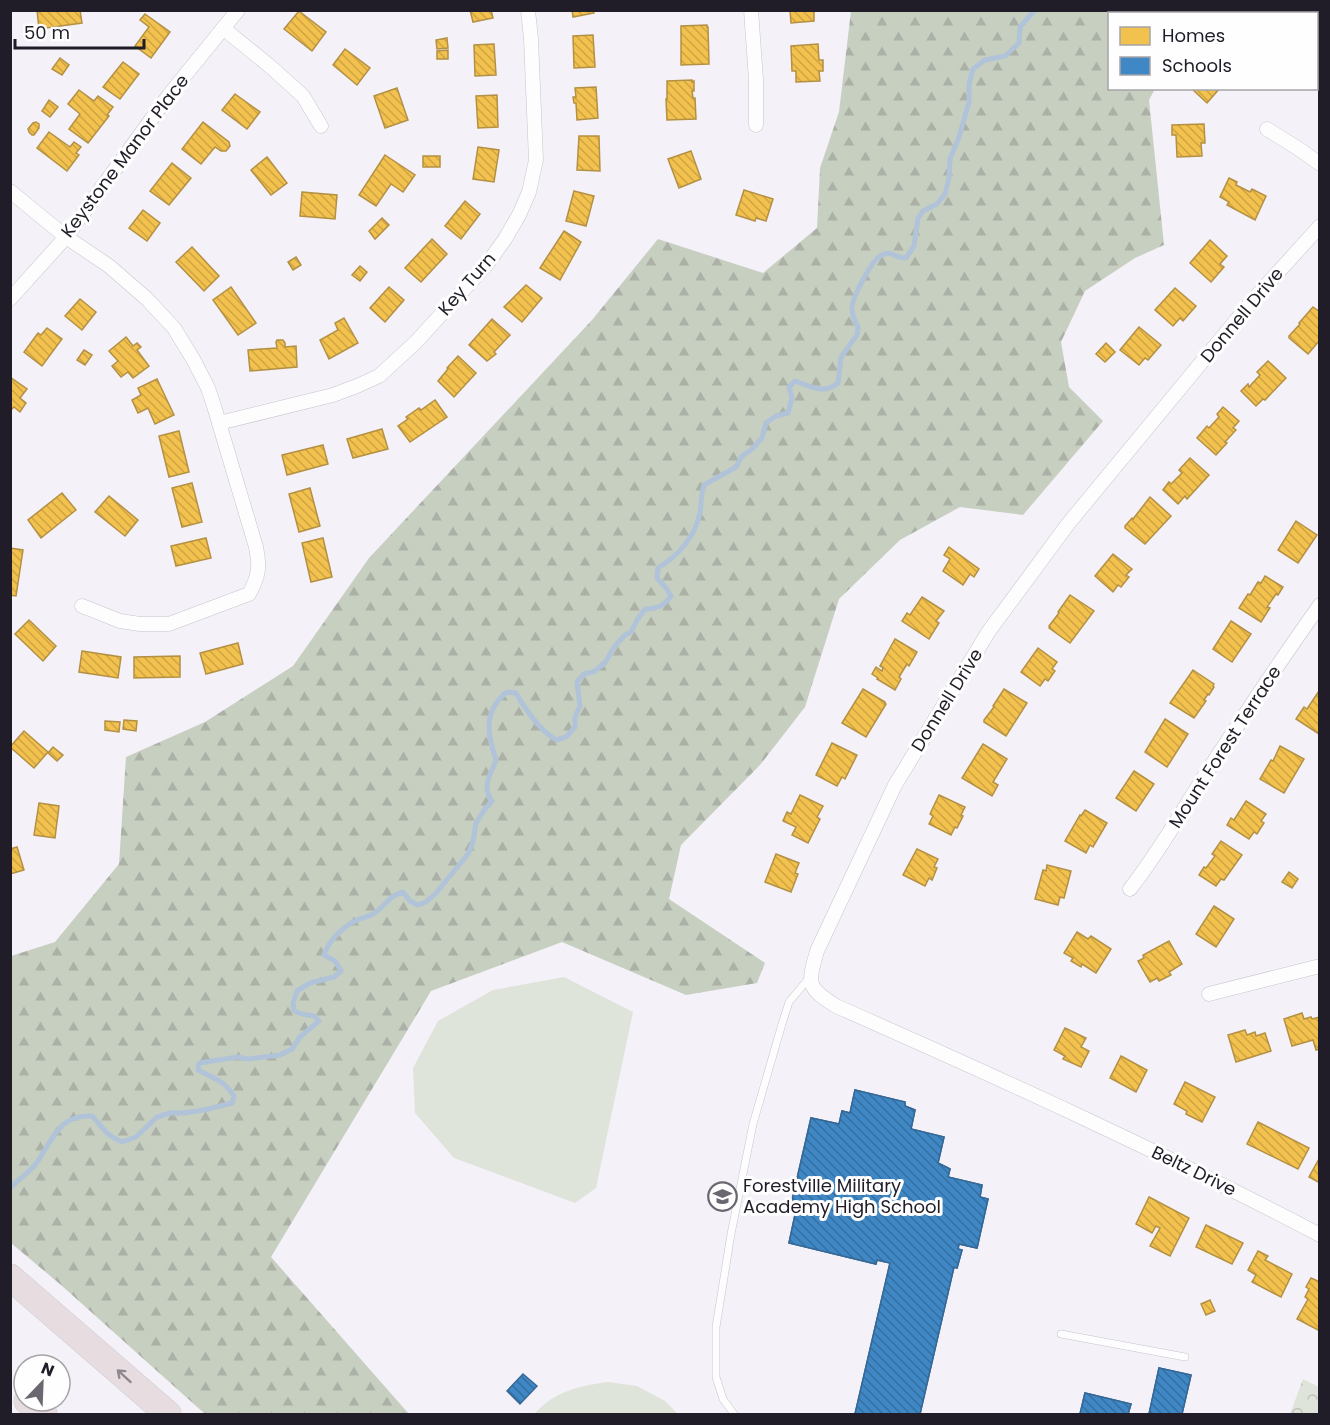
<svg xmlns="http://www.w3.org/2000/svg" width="1330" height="1425" font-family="Poppins,sans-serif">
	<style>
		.forest { fill: url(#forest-firs) }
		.park { fill: url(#park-crowns) }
		.pitch { fill: #dfe4da }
		.homes { fill: url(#homes-back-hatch); stroke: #b39043; stroke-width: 1.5 }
		.schools { fill: url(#schools-back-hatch); stroke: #366896; stroke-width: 1.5 }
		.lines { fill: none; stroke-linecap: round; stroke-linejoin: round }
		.stream { stroke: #b0c3d8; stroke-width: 5 }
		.lane-casing { stroke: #c7c4cd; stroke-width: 8 }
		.street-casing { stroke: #c7c4cd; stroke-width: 15 }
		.highway-casing { stroke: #cfcdd2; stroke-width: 27 }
		.lane { stroke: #fdfdfe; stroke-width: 7 }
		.street { stroke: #fdfdfe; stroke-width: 14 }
		.highway { stroke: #e7dde0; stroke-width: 26 }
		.oneway { stroke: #8e878d }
		.labels { text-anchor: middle; stroke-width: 6; stroke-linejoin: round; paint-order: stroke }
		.street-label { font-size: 18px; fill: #211d28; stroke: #fefefe }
		.poi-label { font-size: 18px; fill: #211d28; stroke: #fefefe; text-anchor: start }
	</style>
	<defs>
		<pattern id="forest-firs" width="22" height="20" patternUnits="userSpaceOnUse" patternTransform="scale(1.5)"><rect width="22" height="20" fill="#c7cfc1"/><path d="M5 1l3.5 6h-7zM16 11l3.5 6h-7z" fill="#abb1a6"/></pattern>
		<pattern id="park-crowns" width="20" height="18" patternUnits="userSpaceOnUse" patternTransform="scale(1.5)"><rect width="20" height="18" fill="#dfe4da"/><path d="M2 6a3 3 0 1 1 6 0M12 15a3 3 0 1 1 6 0" fill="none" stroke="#bfc3bb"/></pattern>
		<pattern id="homes-back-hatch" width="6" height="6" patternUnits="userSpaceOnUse" patternTransform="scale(1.5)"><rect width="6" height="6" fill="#f2c14e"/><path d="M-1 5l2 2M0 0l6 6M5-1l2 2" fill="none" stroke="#cfa544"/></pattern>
		<pattern id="schools-back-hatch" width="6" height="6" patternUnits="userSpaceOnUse" patternTransform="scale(1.5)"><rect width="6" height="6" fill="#3f88c5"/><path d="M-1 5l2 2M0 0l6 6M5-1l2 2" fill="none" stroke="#346fa0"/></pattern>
	</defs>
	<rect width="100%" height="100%" fill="#f4f1f8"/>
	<path class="forest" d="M851 11H1298L1235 14H1110V88L1155 89 1149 100 1164 245 1135 258 1085 291 1061 342 1069 387 1103 421 1023 515 960 507 900 540 839 599 805 707 760 765 681 845 669 899 765 963 757 983 686 995 562 942 431 991 271 1257 409 1414H205L61 1285 11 1243V956L55 942 119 864 126 757 205 722 293 666 369 558 592 320 658 239 763 273 817 228 820 168 839 112Z"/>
	<path class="park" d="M1303 1379 1319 1387V1414H1290Z"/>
	<g class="pitch">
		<path d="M564 977 633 1012 596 1188 575 1203 454 1158 415 1113 413 1068 438 1021 493 990Z"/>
		<path d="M608 1382 637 1386 665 1401 678 1414H534C555 1391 579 1386 608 1382Z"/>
	</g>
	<g class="homes">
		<path d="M37 10H80L82 23 39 29Z"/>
		<path d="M470 10H491L493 18 473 22Z"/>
		<path d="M572 10H593L594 13 573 17Z"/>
		<path d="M790 10H814V21L791 23Z"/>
		<path d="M299 11 326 32 312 51 284 29Z"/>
		<path d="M145 14 170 32 151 58 135 46 149 27 140 20Z"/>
		<path d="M707 25V27H708L709 64 681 65V26Z"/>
		<path d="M593 35 595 67 574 68 573 36Z"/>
		<path d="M447 38 448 48 437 49 436 40Z"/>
		<path d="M494 44 496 75 475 76 474 45Z"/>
		<path d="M818 44 819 60H823V71H819L820 81 796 82V71H792L791 46Z"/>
		<path d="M345 49 370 68 357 85 333 65Z"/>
		<path d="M448 50V59H437V51Z"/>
		<path d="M60 58 69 65 62 75 52 69Z"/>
		<path d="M123 62 139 74 120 99 103 87Z"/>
		<path d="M692 80V82L694 81V91H692L693 98H695L696 119 667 120 666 99H667V81Z"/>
		<path d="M596 87 598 118 577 120 576 103H574L573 97H576L575 88Z"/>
		<path d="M397 88 408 120 385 128 374 96Z"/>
		<path d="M1191 88H1220L1207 103Z"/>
		<path d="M79 90 94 101 98 96 113 107 107 115 109 116 88 143 69 129 80 114 68 104Z"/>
		<path d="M235 94 260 112 247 129 222 110Z"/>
		<path d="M497 95 498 127 478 128 476 96Z"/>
		<path d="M49 100 58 107 50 117 42 111Z"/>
		<path d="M36 122 39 124V128L34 135H32L29 132 28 129 33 123Z"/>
		<path d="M203 122 229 142 230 146 226 151H221L215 147 201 164 182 149Z"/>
		<path d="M1204 124 1205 143H1201L1202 156 1177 157 1176 135H1172V125Z"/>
		<path d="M49 132 70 147 74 142 81 147 76 153 79 155 67 171 37 148Z"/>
		<path d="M579 136H599L600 171 577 170Z"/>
		<path d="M478 147 499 150 494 182 473 179Z"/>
		<path d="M691 151 701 179 679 188 668 159Z"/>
		<path d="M385 155 415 175 403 192 391 184 376 206 359 195Z"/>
		<rect x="423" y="156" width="17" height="11"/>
		<path d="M267 157 287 183 271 195 251 170Z"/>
		<path d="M172 163 191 178 169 205 150 191Z"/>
		<path d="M1229 178 1237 182 1236 185 1250 192 1252 189 1266 196 1255 220 1227 205 1229 202 1220 197Z"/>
		<path d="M744 190 773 199 766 221 756 218 755 221 736 215Z"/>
		<path d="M574 191 594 196 586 226 566 221Z"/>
		<path d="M302 192 337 195 335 219 300 216Z"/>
		<path d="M465 201 480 214 461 239 445 226Z"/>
		<path d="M143 210 160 223 147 241 129 228Z"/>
		<path d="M382 218 389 225 375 239 369 231Z"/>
		<path d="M564 231 581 242 560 280 540 268Z"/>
		<path d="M432 239 447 254 421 282 405 268Z"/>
		<path d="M1210 240 1227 256 1220 264 1224 267 1211 282 1190 263Z"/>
		<path d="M192 247 219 276 204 291 176 262Z"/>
		<path d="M296 257 301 265 293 270 288 262Z"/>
		<path d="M360 266 367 272 360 281 352 275Z"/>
		<path d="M526 285 542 298 522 322 504 307Z"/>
		<path d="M231 287 256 323 238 335 213 300Z"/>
		<path d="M389 287 404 300 385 322 370 308Z"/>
		<path d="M1175 288 1196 306 1183 321 1180 318 1173 326 1155 310Z"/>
		<path d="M80 299 96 312 82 330 65 316Z"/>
		<path d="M1313 307 1320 312V340L1308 354 1289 338V336L1300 324 1299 323Z"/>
		<path d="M344 318 358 343 329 359 320 340 338 330 335 323Z"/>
		<path d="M492 319 510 335 494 352 496 354 487 361 469 345Z"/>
		<path d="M1139 327 1161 345 1148 360 1145 358 1139 365 1120 350Z"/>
		<path d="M47 328 62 339 42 366 24 352 38 333 41 335Z"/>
		<path d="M126 337 133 346 137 343 141 347 137 350 149 366 133 378 128 372 121 377 112 366 118 361 109 351Z"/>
		<path d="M277 340H283L285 343V347L296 346 297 367 250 371 248 350 277 348 276 342Z"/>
		<path d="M1106 343 1115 352 1105 362 1096 354Z"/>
		<path d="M84 350 92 355 85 365 77 360Z"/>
		<path d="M458 356 476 373 454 397 438 381 448 369 447 368Z"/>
		<path d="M1268 361 1286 378 1265 400 1263 399 1256 406 1241 391 1248 384 1249 387 1260 375 1257 372Z"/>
		<path d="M10 377 27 389 20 398 26 403 20 412 14 407 10 411Z"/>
		<path d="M157 379 174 415 155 424 148 408 138 413 132 400 141 395 138 388Z"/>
		<path d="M435 400 447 417 410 442 398 426 408 419 406 417 419 408 421 410Z"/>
		<path d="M1223 407 1239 421 1233 428 1236 430 1225 442 1227 443 1216 455 1197 438 1207 426 1209 428 1219 417 1217 414Z"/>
		<path d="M382 429 388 449 353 458 347 439Z"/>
		<path d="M179 431 189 472 169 477 159 436Z"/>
		<path d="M323 445 328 464 287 475 282 455Z"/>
		<path d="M1190 458 1209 475 1187 499 1185 496 1178 504 1163 490 1169 482 1171 484 1182 473 1179 470Z"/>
		<path d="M192 483 202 522 182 527 172 488Z"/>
		<path d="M310 488 320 526 299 532 289 494Z"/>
		<path d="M62 493 76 510 41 538 28 520Z"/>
		<path d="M109 496 138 520 125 536 95 512Z"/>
		<path d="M1150 497 1171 516 1145 544 1125 528V526L1132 518 1133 519Z"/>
		<path d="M1296 521 1317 535 1298 563 1278 550Z"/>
		<path d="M206 538 211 558 176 566 171 546Z"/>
		<path d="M323 538 332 577 311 582 302 543Z"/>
		<path d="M949 547 979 569 974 577 970 574 963 585 943 571 950 559 944 555Z"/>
		<path d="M10 548 23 550 16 596 10 595Z"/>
		<path d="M1113 554 1132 569 1126 575 1129 577 1121 587 1118 585 1113 592 1095 576Z"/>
		<path d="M1265 576 1283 587 1278 595 1276 594 1267 607 1270 608 1261 622 1239 608 1248 594 1250 595 1258 582 1261 583Z"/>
		<path d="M1070 595 1094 611 1070 643 1049 628 1050 627 1049 626 1059 613 1058 612Z"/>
		<path d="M922 597 944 611 936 621 939 623 929 639 902 621 907 613 910 615Z"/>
		<path d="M29 620 56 646 43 661 15 634Z"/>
		<path d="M1231 621 1251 634 1232 662 1213 649Z"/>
		<path d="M895 639 917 652 909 666 907 664 899 677 901 679 895 690 877 679 878 678 872 674 876 667 882 671 883 668 880 666Z"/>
		<path d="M238 643 243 664 206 674 200 653Z"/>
		<path d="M1038 648 1057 662 1052 669 1055 671 1048 681 1045 679 1040 686 1021 672Z"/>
		<path d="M82 651 121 657 118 678 79 672Z"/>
		<path d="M180 656V677L134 678V657Z"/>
		<path d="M1193 670 1214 684 1213 686 1214 687 1209 695 1208 694 1204 700 1206 701 1194 718 1170 703Z"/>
		<path d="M863 689 885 702V703L886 704 866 737 842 723Z"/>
		<path d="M1004 689 1027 703 1006 736 984 722V720L994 707 993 706Z"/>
		<path d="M1319 691 1320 733 1319 734 1296 719 1304 707 1307 709Z"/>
		<path d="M1165 719 1188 734 1167 767 1145 752Z"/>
		<path d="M124 720 137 721 136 731 123 729Z"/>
		<path d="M105 721 120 722 119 732 105 730Z"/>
		<path d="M24 731 48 752 34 768 10 747Z"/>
		<path d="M832 743 857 755 845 779 842 777 837 786 816 775Z"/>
		<path d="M983 744 1007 759 993 782 998 785 992 796 962 778Z"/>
		<path d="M1280 746 1304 759 1284 793 1260 779 1271 760 1273 761Z"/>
		<path d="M53 747 63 755 57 761 48 753Z"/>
		<path d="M1134 771 1154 784 1136 811 1116 798Z"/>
		<path d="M800 795 823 806 817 817 820 819 808 843 792 835 796 827 783 821 787 812 791 814Z"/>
		<path d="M939 795 965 807 961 815 963 816 957 828 955 827 951 835 929 824 933 816 930 814Z"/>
		<path d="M1246 801 1266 814 1261 821 1264 823 1257 834 1254 832 1249 839 1227 825 1231 818 1234 820Z"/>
		<path d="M39 803 59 806 55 838 34 835Z"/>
		<path d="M1085 810 1107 823 1093 847 1090 845 1086 853 1065 841 1080 815 1081 816Z"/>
		<path d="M1221 841 1242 855 1224 880 1221 879 1216 886 1199 875 1204 867 1206 868 1215 856 1212 854Z"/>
		<path d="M17 847 24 870 10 874V849Z"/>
		<path d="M917 849 938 859 934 867 937 868 932 880 929 878 925 886 903 875Z"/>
		<path d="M776 854 799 863 795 873 798 874 791 892 765 882Z"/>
		<path d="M1047 865 1071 871 1064 898 1060 897 1058 905 1035 899 1043 870 1046 871Z"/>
		<path d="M1289 872 1298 879 1292 888 1282 882Z"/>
		<path d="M1214 906 1234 919 1216 947 1196 934Z"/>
		<path d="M1077 932 1088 939 1091 936 1111 949 1096 973 1082 964 1081 967 1071 961 1073 958 1064 953Z"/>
		<path d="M1169 941 1182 964 1169 972 1171 975 1159 981 1157 978 1150 982 1138 961 1144 958 1143 955Z"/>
		<path d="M1302 1013 1304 1019 1311 1017 1312 1019 1320 1017V1049L1316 1050 1313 1040 1292 1046 1284 1019Z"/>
		<path d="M1065 1028 1086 1038 1081 1047 1089 1051 1081 1067 1063 1059 1065 1056 1054 1050Z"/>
		<path d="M1245 1030 1247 1035 1255 1032 1256 1036 1265 1033 1271 1051 1236 1062 1228 1035Z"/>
		<path d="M1121 1056 1147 1070 1136 1092 1110 1078Z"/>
		<path d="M1185 1082 1215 1097 1202 1122 1186 1114 1187 1111 1174 1104Z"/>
		<path d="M1258 1122 1309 1148 1298 1169 1247 1144Z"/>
		<path d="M1320 1157V1183L1309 1177Z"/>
		<path d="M1149 1197 1189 1218 1170 1256 1150 1246 1160 1228 1156 1226 1152 1233 1136 1224Z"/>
		<path d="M1206 1225 1243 1243 1232 1264 1196 1247Z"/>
		<path d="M1258 1251 1268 1256 1265 1260 1292 1274 1281 1297 1252 1282 1256 1275 1248 1270Z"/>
		<path d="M1311 1278 1320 1282V1331L1297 1319 1308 1299 1305 1297 1309 1289 1306 1287Z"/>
		<path d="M1210 1300 1215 1311 1206 1315 1201 1304Z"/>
	</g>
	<g class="schools">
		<path d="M855 1090 905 1102V1106L915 1110 911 1129 944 1137 938 1163 950 1169 948 1177 982 1185 980 1197 988 1199 977 1248 959 1244 958 1249 962 1250 957 1268 954 1267 920 1414H855L890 1263 877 1260 876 1264 789 1243 796 1210 790 1209 811 1118 839 1124 842 1111 850 1113Z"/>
		<path d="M855 1090 905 1102V1106L915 1110 911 1129 944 1137 938 1163 950 1169 948 1177 982 1185 980 1197 988 1199 977 1248 959 1244 958 1249 962 1250 957 1268 954 1267 920 1414H855L890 1263 877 1260 876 1264 789 1243 796 1210 790 1209 811 1118 839 1124 842 1111 850 1113Z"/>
		<path d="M1159 1368 1191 1375 1182 1414H1149Z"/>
		<path d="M1159 1368 1191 1375 1182 1414H1149Z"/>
		<path d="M523 1374 537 1386 520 1404 507 1391Z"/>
		<path d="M1085 1393 1131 1404 1128 1414H1080Z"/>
		<path d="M1085 1393 1131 1404 1128 1414H1080Z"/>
	</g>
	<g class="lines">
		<path class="stream" d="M10 1188C18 1180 28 1173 35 1165 52 1143 57 1114 92 1116 104 1128 105 1135 122 1142L136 1137 157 1117 170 1113H184L204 1110 232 1103 234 1096C224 1080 213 1078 198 1070L199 1063 238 1057 248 1059 280 1055 292 1049 300 1037 319 1021 314 1016 302 1014 294 1011 293 1003 297 991 310 983 334 977 341 971 335 961 324 955C329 940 342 928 355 921 361 918 368 917 373 914 384 907 390 895 403 892L410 901 418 905 426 902 436 893 468 854 473 842 476 823 485 809 492 801C481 785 491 775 496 760 487 733 483 711 507 692L516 693C525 709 540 730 556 740L566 737 575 727V717L580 706 577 682 584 674 593 672 605 663 614 647 625 635 631 632 637 620 645 609C657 609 664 606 671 596L666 588 657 578 658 568C678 556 695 537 700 513 702 503 700 496 704 485L736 467 742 456 752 449 762 438 766 423 776 416 788 413 792 398 789 387 795 381C810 386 824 395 838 383L841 357 857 335 858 327C855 321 852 316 852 309 851 299 872 261 880 256 883 254 886 254 889 253L899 257 906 258 914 246 918 218 923 211 937 204 945 194 949 178 950 159 959 137 969 102V84L973 69 985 60 1005 56 1019 43 1020 27 1035 10"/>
		<defs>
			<g id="lane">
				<path d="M1061 1334 1185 1357"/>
				<path d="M734 1414 723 1399 716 1377V1327L731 1234 753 1124 782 1024 789 1002 810 977"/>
			</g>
			<g id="street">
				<path d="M751 10 756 80V125"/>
				<path d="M223 28 272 68 303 96 321 126"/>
				<path d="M1267 129 1299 149 1320 164"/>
				<path d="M10 191 66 237 109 266 147 299 174 328 193 359 208 388 214 406 256 547C260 567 259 576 249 594L169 624H140L120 621 82 606"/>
				<path d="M1320 226 1253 300 1068 524 989 631 895 785 817 951C808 984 806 987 836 1006 999 1078 1162 1152 1320 1235"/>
				<path d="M10 299 66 237 169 95 238 10"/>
				<path d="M219 423 333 395 357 386 379 376 416 342 487 264 505 239 519 215 529 192 536 160 531 39 528 10"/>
				<path d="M1130 889C1160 851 1183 809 1209 769 1245 714 1281 659 1320 605"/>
				<path d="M1209 994 1320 966"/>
			</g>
			<g id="highway">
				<path d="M10 1277 168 1414"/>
				<path d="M27 1401 44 1414"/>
			</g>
		</defs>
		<use href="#lane" class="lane-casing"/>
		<use href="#street" class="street-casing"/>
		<use href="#highway" class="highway-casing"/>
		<use href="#lane" class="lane"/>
		<use href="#street" class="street"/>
		<use href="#highway" class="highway"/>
	</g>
	<defs><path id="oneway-shaft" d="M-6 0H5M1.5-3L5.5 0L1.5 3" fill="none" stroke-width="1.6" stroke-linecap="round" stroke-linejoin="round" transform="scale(1.5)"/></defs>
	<use class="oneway" href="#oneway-shaft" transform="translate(124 1376) rotate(-138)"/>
	<defs>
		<symbol id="school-ring" viewBox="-11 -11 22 22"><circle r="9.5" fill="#fefefe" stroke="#6b6771" stroke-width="1.5"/><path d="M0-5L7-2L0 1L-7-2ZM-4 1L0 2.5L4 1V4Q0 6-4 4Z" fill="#6b6771"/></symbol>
	</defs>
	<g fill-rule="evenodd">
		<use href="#school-ring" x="706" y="1180" width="33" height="33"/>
	</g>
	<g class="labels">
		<g class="street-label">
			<text transform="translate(125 156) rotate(-53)" y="6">Keystone Manor Place</text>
			<text transform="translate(467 284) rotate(-49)" y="6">Key Turn</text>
			<text transform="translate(1242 315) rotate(-50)" y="6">Donnell Drive</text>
			<text transform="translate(947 700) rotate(-58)" y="6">Donnell Drive</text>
			<text transform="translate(1225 747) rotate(-57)" y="6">Mount Forest Terrace</text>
			<text transform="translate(1194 1171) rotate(26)" y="6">Beltz Drive</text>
		</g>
		<g class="poi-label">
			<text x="743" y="1192">Forestville Military<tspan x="743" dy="21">Academy High School</tspan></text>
		</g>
	</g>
	<rect width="1330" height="1425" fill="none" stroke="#211d28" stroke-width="24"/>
	<rect x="1108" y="12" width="210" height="78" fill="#fefefe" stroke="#a6a4a8" stroke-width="1.5"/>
	<rect x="1120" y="27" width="30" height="18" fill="#f2c14e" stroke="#a6a4a8" stroke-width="1.5"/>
	<text x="1162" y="42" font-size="18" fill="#211d28">Homes</text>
	<rect x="1120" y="57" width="30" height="18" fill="#3f88c5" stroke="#a6a4a8" stroke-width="1.5"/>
	<text x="1162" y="72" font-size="18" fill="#211d28">Schools</text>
	<g transform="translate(42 1383) rotate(23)"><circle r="28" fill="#fefefe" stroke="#a6a4a8" stroke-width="1.5"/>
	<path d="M0-4.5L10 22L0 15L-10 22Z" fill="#6b6771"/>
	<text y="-9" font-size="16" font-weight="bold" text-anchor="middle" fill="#211d28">N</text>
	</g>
	<path d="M15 39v9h129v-9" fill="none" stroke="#211d28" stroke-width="3"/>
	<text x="24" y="39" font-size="18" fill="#211d28" stroke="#fefefe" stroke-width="4.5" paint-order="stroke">50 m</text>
</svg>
